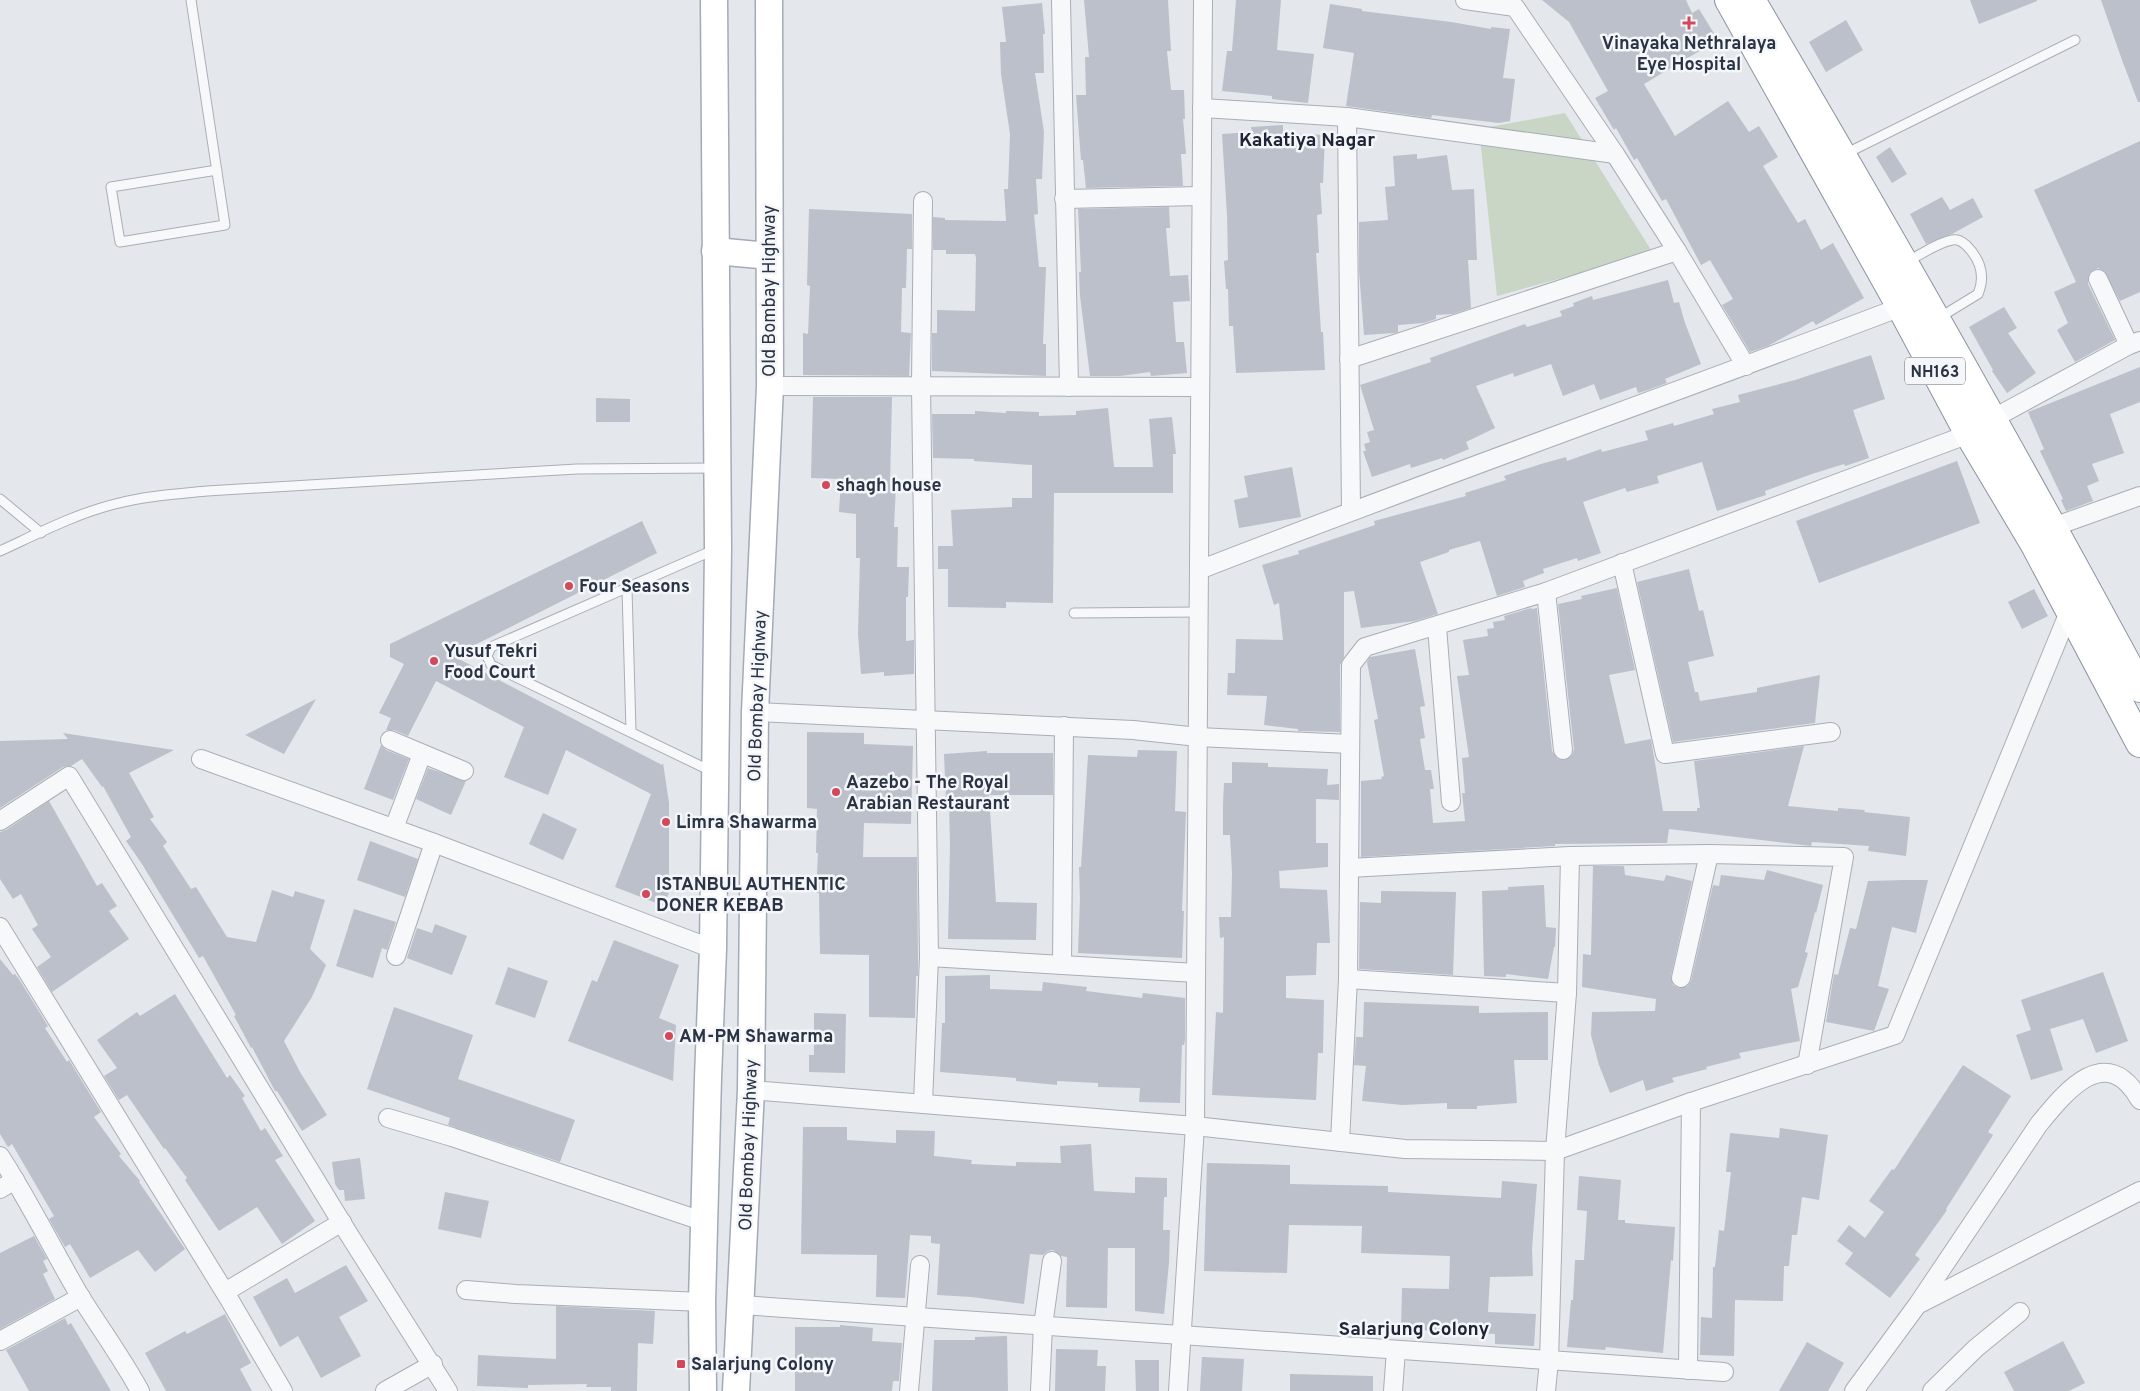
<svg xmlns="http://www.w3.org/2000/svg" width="2140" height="1391" font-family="Overpass,sans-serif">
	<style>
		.green { fill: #c9d6c5 }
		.building { fill: #bbc0ca }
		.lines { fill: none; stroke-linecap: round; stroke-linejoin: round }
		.lane-casing { stroke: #a9aeb7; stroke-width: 11 }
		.street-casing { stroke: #a9aeb7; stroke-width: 20 }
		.primary-casing { stroke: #a3abb8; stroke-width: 29 }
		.highway-casing { stroke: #8b94a3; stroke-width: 30 }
		.lane { stroke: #f7f8fa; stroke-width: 9 }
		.street { stroke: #f7f8fa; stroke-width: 18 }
		.primary { stroke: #fff; stroke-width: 26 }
		.highway { stroke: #fff; stroke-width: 28 }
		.poi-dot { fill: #d1495b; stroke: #f4f6f9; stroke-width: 2 }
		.labels { text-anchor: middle; stroke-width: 5; stroke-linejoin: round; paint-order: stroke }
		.shield { fill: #f4f6f9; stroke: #676e7b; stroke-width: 1 }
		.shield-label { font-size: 16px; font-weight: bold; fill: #2b3445 }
		.poi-label { font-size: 18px; font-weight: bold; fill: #2b3445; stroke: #f4f6f9; text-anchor: start }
		.street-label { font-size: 18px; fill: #2b3445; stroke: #f4f6f9 }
		.neighbourhood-label { font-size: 19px; font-weight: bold; fill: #1d2536; stroke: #f4f6f9 }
	</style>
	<rect width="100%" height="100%" fill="#e4e7ec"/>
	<path class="green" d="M1565 113 1653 253 1497 296 1479 129Z"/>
	<g class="building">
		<path d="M1084 0H1168L1171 51H1167L1171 90H1184L1185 119H1183L1186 154H1181L1183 186 1086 188 1083 160H1081L1076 95H1086L1085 57H1089Z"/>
		<path d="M1236 0H1281L1277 50 1314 54 1308 103 1272 99V96L1222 91 1227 51H1232Z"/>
		<path d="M1542 0H1686L1692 13 1699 9 1718 40 1644 84 1675 136 1728 101 1749 132 1759 126 1778 157 1763 166 1798 223 1805 219 1821 250 1833 243 1864 298 1816 325 1813 321 1768 346 1750 352 1722 305 1733 299 1710 260 1701 265 1666 199 1662 201 1637 158 1634 160 1616 128 1614 130 1595 98 1608 91 1569 22Z"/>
		<path d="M1970 0H2037V1L1979 24Z"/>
		<path d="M2101 0H2140V102H2138L2122 60Z"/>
		<path d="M1042 3 1045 34H1043L1044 73H1035L1044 132 1042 179H1036L1038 214 1034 215 1039 267H1046L1043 344H1046V376L932 371V333H937V310L975 311 976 258 975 254H946V250H933V217L945 218V220L1006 221 1004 189H1008L1010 134 1001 74 1000 42H1006L1002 7Z"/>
		<path d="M1330 4 1362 9V11L1451 22 1491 29V27L1510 29 1503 78 1515 79 1510 121 1499 123 1432 115 1431 118 1346 106 1354 53 1323 48Z"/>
		<path d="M1846 20 1863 50 1826 72 1809 42Z"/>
		<path d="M1283 125V133L1325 135 1323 183H1320L1322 214 1317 215 1319 253H1316L1321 332H1323L1325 370 1236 373 1233 326H1229L1228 289H1226L1224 261 1228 260 1227 215 1222 134 1252 132 1251 127Z"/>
		<path d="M2140 141V292L2120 301 2104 271 2098 268 2090 273 2088 278V284L2115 340 2075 362 2057 330 2068 323 2054 292 2076 282 2034 190Z"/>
		<path d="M1890 147 1907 174 1892 183 1876 157Z"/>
		<path d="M1417 154V159L1447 155 1452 190 1474 189 1477 260H1468L1471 308 1453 314 1436 315V319L1424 323 1398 325V332L1395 333 1364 335 1359 271V222L1388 220 1385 187 1395 186 1393 156Z"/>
		<path d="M1942 197 1950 210 1973 198 1983 217 1952 234 1926 244 1910 214Z"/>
		<path d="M1169 207 1170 228H1166L1170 276 1188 275 1190 301 1173 302 1176 342H1184L1187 373 1151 376 1150 372 1120 376H1090L1080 296 1079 272H1081L1078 209Z"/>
		<path d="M809 209 912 214V249H907L906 288H902L901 332 911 333 909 376 803 375V333L808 334 810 286 807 285Z"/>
		<path d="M1668 280 1674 303 1679 302 1685 323 1701 364 1665 379 1667 383 1645 391 1638 393 1636 387 1600 400 1594 384 1563 396 1551 364 1514 377 1513 373 1476 386 1495 428 1466 442 1469 449 1443 460 1442 458 1411 468 1410 464 1372 477 1363 451H1366L1364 444 1370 442 1367 432 1374 430 1360 385 1431 362 1430 358 1525 324 1527 327 1562 316 1560 311 1574 306 1573 303 1592 296 1593 300Z"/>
		<path d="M2004 307 2017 328 2008 333 2036 373 2007 393 1992 371 1993 370 1969 327Z"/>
		<path d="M1871 355 1885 399 1853 410 1869 458 1845 466 1844 464 1812 474 1765 491 1766 495 1717 511 1702 462 1657 476 1659 483 1627 492 1625 488 1583 502 1601 553 1578 561 1577 558 1543 569 1544 573 1523 581 1525 587 1497 596 1480 541 1449 550V552L1420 562 1438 614 1415 621 1361 628 1354 591 1344 592V657L1340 665V732L1298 731V729L1264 725 1267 696 1227 695 1228 673H1235L1236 639 1283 640 1279 603 1274 605 1262 565 1299 554 1298 551 1375 525 1374 521 1466 496 1465 493 1506 480 1504 476 1541 464 1566 457 1567 461 1601 449 1602 452 1648 440 1645 431 1673 423 1674 426 1714 414 1712 409 1740 402 1738 395 1795 380Z"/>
		<path d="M2140 367V402L2110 414 2124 453 2092 464 2099 481 2087 486 2093 501 2066 511 2061 500 2063 499 2040 451 2044 449 2028 412Z"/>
		<path d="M813 397H892L890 485H896L894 527H898L897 567H909L908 597H906V641L914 640V674L884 676V672L861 674 858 634 860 558H856V514L839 512 841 479 811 478Z"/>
		<path d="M596 398 630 399V422H596Z"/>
		<path d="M1108 408 1114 467H1153L1149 419 1172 417 1176 454H1173V493H1054L1053 603 1006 602V608L948 607V569H938V546H953L951 510 1012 507V498H1032V465L974 461V459L933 458 932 414H975V411L1006 413V411L1039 412V416L1076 415V411Z"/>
		<path d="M1957 461 1980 523 1819 583 1796 521Z"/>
		<path d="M1292 467 1301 517 1239 528 1234 500 1248 497 1244 476Z"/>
		<path d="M642 521 657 553 453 656 662 765 663 763 669 803V876L674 878 664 906 615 887 651 794 566 750 548 795 504 777 524 727 436 681 408 736 394 730H386L391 718 379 713 404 664 390 657V644Z"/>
		<path d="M1689 569 1699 611 1703 610 1714 656 1688 662 1695 692H1698L1700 701 1757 692V688L1820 675 1815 723 1673 742 1637 582Z"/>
		<path d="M1617 588 1635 670 1609 675 1625 744 1651 739 1663 811H1697V808H1700L1694 761 1804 746 1788 806 1838 811V808L1865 810 1864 812 1910 817 1906 856 1868 851 1869 846 1812 842 1811 846 1669 829 1667 843 1555 844V846L1361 857V781L1382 779 1381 777 1384 776 1374 720 1378 719 1367 662 1370 657 1415 649 1425 706 1420 707 1425 738 1420 739 1425 770H1431L1434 789H1430L1433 823 1465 821 1462 793H1465L1462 758 1469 757 1457 676 1469 675 1463 640 1488 636 1487 629 1494 628 1493 622 1505 620 1504 616 1531 608 1532 609 1537 608 1552 751 1558 759 1565 760 1572 755 1574 749 1558 604 1582 599 1581 596Z"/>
		<path d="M2034 589 2048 616 2022 629 2008 602Z"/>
		<path d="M316 699 284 754 245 735Z"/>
		<path d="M807 732 864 733V744L913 746 911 824 864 823 863 857H917L918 957V976H916L915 1018 869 1017V955L820 954 819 893H816L818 853H816L817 809 807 808Z"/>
		<path d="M63 733 174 750 129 773 154 817 150 819 167 842 163 846 191 889 196 887 227 937 256 942 272 890 293 897 295 891 325 900 310 949 326 965 312 997 284 1041 300 1072 327 1115 302 1131 277 1091H275L252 1047 251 1048 234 1016 236 1015 203 956 199 958 142 864 126 841 131 837 103 786 102 787 82 759 71 766 63 767 0 808V741L68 739Z"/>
		<path d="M381 745 386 750 409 759 393 800 364 789Z"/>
		<path d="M1138 750 1177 751 1175 811 1186 812 1182 911H1184L1182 958 1078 953 1080 899 1079 867H1081L1088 755 1137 757Z"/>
		<path d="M987 751V753H1053V795H989L996 902 1037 903 1036 940 948 939 950 846 949 801H946L944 754Z"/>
		<path d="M1232 762 1268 763V767L1328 769 1327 785 1339 784V800L1316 799V843H1328V867L1279 871 1280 888 1327 890 1330 943H1317L1316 975 1286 976V998L1324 1000 1323 1053H1318L1316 1100 1212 1095 1216 1012 1223 1013 1224 937 1220 938 1219 917H1231L1232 873 1230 835H1223V804L1224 783H1232Z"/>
		<path d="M428 768 466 781 451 815 416 799Z"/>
		<path d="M49 801 97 886 102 883 117 906 109 911 129 939 52 992 37 967 51 957 32 929 38 925 21 894 13 899 0 879V832L6 830Z"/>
		<path d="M543 813 577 829 563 860 529 844Z"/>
		<path d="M370 841 418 859 405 897 357 880Z"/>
		<path d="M1593 866H1624L1625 875 1664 881 1666 875 1692 881 1671 976 1673 985 1679 988 1688 986 1691 981 1713 885 1719 886 1721 875 1764 880 1767 870 1823 885 1816 913 1815 912 1805 952 1808 953 1798 987 1791 989 1800 1041 1739 1053 1741 1058 1706 1067 1707 1069 1672 1078 1674 1082 1646 1091 1643 1080 1610 1093 1599 1065 1591 1035 1592 1012 1655 1011 1656 999 1582 987 1583 954 1591 955Z"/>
		<path d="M1905 880H1928L1916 933 1892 927 1878 986 1889 989 1874 1031 1826 1022 1834 974 1838 975 1850 928 1856 929 1868 881Z"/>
		<path d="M1544 885 1546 927 1556 928 1555 947H1554L1548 979 1506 974V977L1484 976 1482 891 1508 890V887Z"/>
		<path d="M1381 891 1456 892 1453 975 1359 969 1360 902 1381 903Z"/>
		<path d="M354 909 396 922 387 950 382 948 373 978 336 966Z"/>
		<path d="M435 924 467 936 452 975 407 958 417 928 432 933Z"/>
		<path d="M614 940 679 965 659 1018 676 1025 673 1081 568 1041 592 980 597 982Z"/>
		<path d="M0 959 13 975 15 974 19 979 48 1026 45 1028 67 1062 69 1060 101 1112 94 1117 121 1154 119 1156 140 1181 139 1182 185 1249 155 1272 138 1250 90 1278 70 1244 65 1247 49 1219 54 1216 12 1144 8 1147 0 1134Z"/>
		<path d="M508 967 548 981 535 1018 495 1004Z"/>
		<path d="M2103 972 2128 1041 2096 1053 2083 1019 2050 1029 2063 1070 2031 1080 2016 1035 2031 1030 2021 1000Z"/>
		<path d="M990 975V989L1042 991 1043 982 1087 987 1086 991 1142 998 1143 993 1185 998V1040L1184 1045H1182L1180 1103 1139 1102 1140 1088 1098 1087V1083L1057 1081V1085L1016 1081V1078L940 1072 942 1023H945V976Z"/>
		<path d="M175 994 227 1078 230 1075 245 1096 242 1098 261 1131 265 1128 283 1156 275 1160 315 1221 282 1244 257 1207 219 1231 185 1180 187 1178 165 1148 164 1149 127 1095 119 1100 104 1076 117 1068 97 1040 137 1012 140 1016Z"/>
		<path d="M1364 1002 1479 1006V1013L1548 1012V1060H1514L1517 1103 1477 1106V1109H1447V1103L1402 1105 1362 1101 1366 1066 1354 1065 1356 1037H1363Z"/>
		<path d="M394 1007 473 1035 458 1079 575 1120 560 1162 448 1125 450 1118 367 1089Z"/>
		<path d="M814 1013 846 1014 845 1073 809 1072V1055H814Z"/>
		<path d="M1963 1065 2011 1096 1988 1132 1993 1135 1946 1209 1947 1210 1915 1255 1920 1259 1890 1298 1845 1264 1853 1253 1837 1241 1849 1225 1865 1238 1884 1212 1869 1201 1892 1169 1894 1170Z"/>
		<path d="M803 1127H847V1140L896 1143V1130L935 1131 934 1156 972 1160 971 1164 1016 1166V1162L1061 1163 1060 1146 1091 1144 1094 1191 1135 1193V1177L1167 1178V1197H1164L1163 1230H1170L1169 1263 1164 1314 1135 1311V1248H1108L1107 1308 1066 1307 1067 1257 1061 1256 1053 1250 1048 1251 1043 1255 1030 1254 1024 1304 972 1297 937 1295 940 1244 931 1243V1236L910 1235 905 1298 876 1297 877 1255 801 1254Z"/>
		<path d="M1780 1128 1828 1135 1819 1200 1802 1197 1797 1235H1792L1789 1266H1784L1783 1301 1735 1300 1734 1356 1700 1355 1701 1317 1712 1318 1713 1267H1715L1719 1230 1724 1231 1731 1172H1726L1730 1133 1779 1138Z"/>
		<path d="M360 1158 365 1199 345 1201 344 1190H339L335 1184 332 1162Z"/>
		<path d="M1207 1163 1290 1165V1184L1388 1186V1192L1501 1198 1502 1181 1537 1184 1532 1249 1533 1276 1490 1277 1488 1312 1536 1314 1534 1346 1495 1344V1334L1401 1329 1402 1288 1449 1289 1450 1256 1361 1253 1362 1226 1289 1225 1287 1273 1204 1271Z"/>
		<path d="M1579 1176 1621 1180 1618 1220H1625V1223L1675 1227 1673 1261 1671 1260 1663 1353 1606 1347 1605 1350 1567 1347 1571 1300H1573L1575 1260H1584L1587 1211 1577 1210Z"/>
		<path d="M445 1192 489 1201 481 1238 438 1229Z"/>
		<path d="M34 1236 47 1259 43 1261 48 1271 43 1274 55 1299 0 1329V1253Z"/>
		<path d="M346 1265 368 1301 339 1317 361 1356 321 1378 298 1336 280 1347 253 1297 287 1278 295 1293Z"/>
		<path d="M556 1306 655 1311 653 1344 638 1343 637 1391H611V1387H586L587 1384 528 1385V1388L477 1386 478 1355 556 1359Z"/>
		<path d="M225 1314 251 1363 240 1369 252 1391H166L145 1353 185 1331 187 1334Z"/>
		<path d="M65 1318 68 1325 71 1323 111 1391H29L6 1350Z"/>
		<path d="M840 1325 873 1328 872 1341 902 1343 899 1381H893L892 1391H795V1327H840Z"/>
		<path d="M1007 1336 1008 1391H932L934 1340H975V1337Z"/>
		<path d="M2063 1341 2085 1383 2069 1391H2014L2004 1372Z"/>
		<path d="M1807 1342 1844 1363 1828 1391H1779Z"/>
		<path d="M1056 1349 1098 1350 1097 1366H1106L1105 1391H1055Z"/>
		<path d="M1202 1357 1244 1359 1242 1391H1200Z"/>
		<path d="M1135 1360H1159V1391H1136Z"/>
		<path d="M1290 1374 1373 1376V1391H1290Z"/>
	</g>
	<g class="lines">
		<defs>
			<g id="lane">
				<path d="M191 0 225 225 120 242 111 187 217 170"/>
				<path d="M1845 154 2075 40"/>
				<path d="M1906 262C1921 255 1936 243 1952 240 1958 239 1961 241 1966 245 1980 259 1986 275 1978 294L1937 319"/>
				<path d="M0 499 41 533"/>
				<path d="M0 551C37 534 75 514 115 504 145 496 176 494 207 491L577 469 716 468"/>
				<path d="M627 589 631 731"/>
				<path d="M1074 613 1199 612"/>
				<path d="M711 771 491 665 487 656 491 647 716 549"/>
			</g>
			<g id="street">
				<path d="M1061 0 1069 387"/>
				<path d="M1465 0 1515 7 1615 154 1677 251 1746 366"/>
				<path d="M1202 108 1347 117 1615 154"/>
				<path d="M1347 117 1351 510"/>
				<path d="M1064 199 1201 196"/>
				<path d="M923 201 921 386 929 957 923 1103"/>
				<path d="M2098 279 2129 345"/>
				<path d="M1349 359 1677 251"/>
				<path d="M770 386 1200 387"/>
				<path d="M1992 419 2129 345 2140 341"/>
				<path d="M2053 527 2140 496"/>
				<path d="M1622 563 1665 754 1831 732"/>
				<path d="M1199 570C1432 479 1667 396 1901 307"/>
				<path d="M1546 592 1563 750"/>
				<path d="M1437 627 1451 802"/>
				<path d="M755 712 1133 730 1198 737 1350 744"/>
				<path d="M390 740 464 771"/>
				<path d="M201 759 434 843 713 949"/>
				<path d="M0 821 69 776 348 1233 448 1391"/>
				<path d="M394 828 422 754"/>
				<path d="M1349 868 1570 856 1709 854 1844 857 1807 1065"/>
				<path d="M0 927 229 1299 283 1391"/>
				<path d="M396 956 434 843"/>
				<path d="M929 957 1196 973"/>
				<path d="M1062 965 1064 726"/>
				<path d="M1681 978 1709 854"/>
				<path d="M1348 979 1567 993"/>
				<path d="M751 1090 1195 1126 1405 1149 1555 1151 1691 1102 1895 1035 2069 612"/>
				<path d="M388 1118 452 1137 705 1222"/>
				<path d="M1340 1142 1348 979 1351 665 1365 647 1546 592 1969 434"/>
				<path d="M0 1156C29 1201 53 1250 80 1296 100 1328 122 1358 140 1391"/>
				<path d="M0 1189 15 1180"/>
				<path d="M466 1290 516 1294 702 1302"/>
				<path d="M225 1292 342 1222"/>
				<path d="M1921 1303 2140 1191"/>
				<path d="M741 1305 1724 1372"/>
				<path d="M0 1341 81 1297"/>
				<path d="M1688 1370 1691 1102"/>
				<path d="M385 1391 433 1364"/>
				<path d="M909 1391 920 1265"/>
				<path d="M1040 1391 1043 1326 1052 1261"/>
				<path d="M1178 1391 1195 1126 1203 0"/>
				<path d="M1393 1391 1396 1350"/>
				<path d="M1546 1391 1549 1361 1555 1151 1567 993 1570 856"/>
				<path d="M1854 1391 1918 1304 2039 1124C2066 1091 2106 1041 2140 1100"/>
				<path d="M1932 1391 1976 1348 2020 1312"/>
			</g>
			<g id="primary">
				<path d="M715 251 769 256"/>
				<path d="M703 1391 702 1302 708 1078 713 949 718 548 714 0"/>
				<path d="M736 1391 751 1090 755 712 770 386 769 0"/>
			</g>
			<g id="highway">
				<path d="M1729 0 1901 307 1969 434 2034 543 2140 743"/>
				<path d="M1751 0C1885 227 2015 456 2140 688"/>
			</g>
		</defs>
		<use href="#lane" class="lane-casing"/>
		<use href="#street" class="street-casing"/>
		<use href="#primary" class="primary-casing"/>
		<use href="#highway" class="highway-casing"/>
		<use href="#lane" class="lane"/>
		<use href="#street" class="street"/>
		<use href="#primary" class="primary"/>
		<use href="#highway" class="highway"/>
	</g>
	<g class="poi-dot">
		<path d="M1686.5 15.5h5v5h5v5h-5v5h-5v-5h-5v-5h5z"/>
		<circle cx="826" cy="485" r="5"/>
		<circle cx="569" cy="586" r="5"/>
		<circle cx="434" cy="661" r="5"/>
		<circle cx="836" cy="792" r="5"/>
		<circle cx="666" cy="822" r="5"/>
		<circle cx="646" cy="894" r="5"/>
		<circle cx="669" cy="1036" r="5"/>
		<rect x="676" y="1359" width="10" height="10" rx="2.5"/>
	</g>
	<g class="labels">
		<rect class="shield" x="1905" y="357.5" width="60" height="27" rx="4"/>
		<g class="shield-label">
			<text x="1935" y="377">NH163</text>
		</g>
		<g class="poi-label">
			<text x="1689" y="49" text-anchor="middle">Vinayaka Nethralaya<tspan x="1689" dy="21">Eye Hospital</tspan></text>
			<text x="836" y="491">shagh house</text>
			<text x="579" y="592">Four Seasons</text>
			<text x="444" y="657">Yusuf Tekri<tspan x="444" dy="21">Food Court</tspan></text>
			<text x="846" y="788">Aazebo - The Royal<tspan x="846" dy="21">Arabian Restaurant</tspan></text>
			<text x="676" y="828">Limra Shawarma</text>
			<text x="656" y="890">ISTANBUL AUTHENTIC<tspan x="656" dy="21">DONER KEBAB</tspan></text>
			<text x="679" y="1042">AM-PM Shawarma</text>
			<text x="691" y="1370">Salarjung Colony</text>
		</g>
		<g class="street-label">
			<text transform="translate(769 291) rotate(-90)" y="6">Old Bombay Highway</text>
			<text transform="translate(757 696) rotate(-88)" y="6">Old Bombay Highway</text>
			<text transform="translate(748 1145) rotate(-88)" y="6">Old Bombay Highway</text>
		</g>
		<g class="neighbourhood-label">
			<text x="1307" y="146">Kakatiya Nagar</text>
			<text x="1414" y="1335">Salarjung Colony</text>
		</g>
	</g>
</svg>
